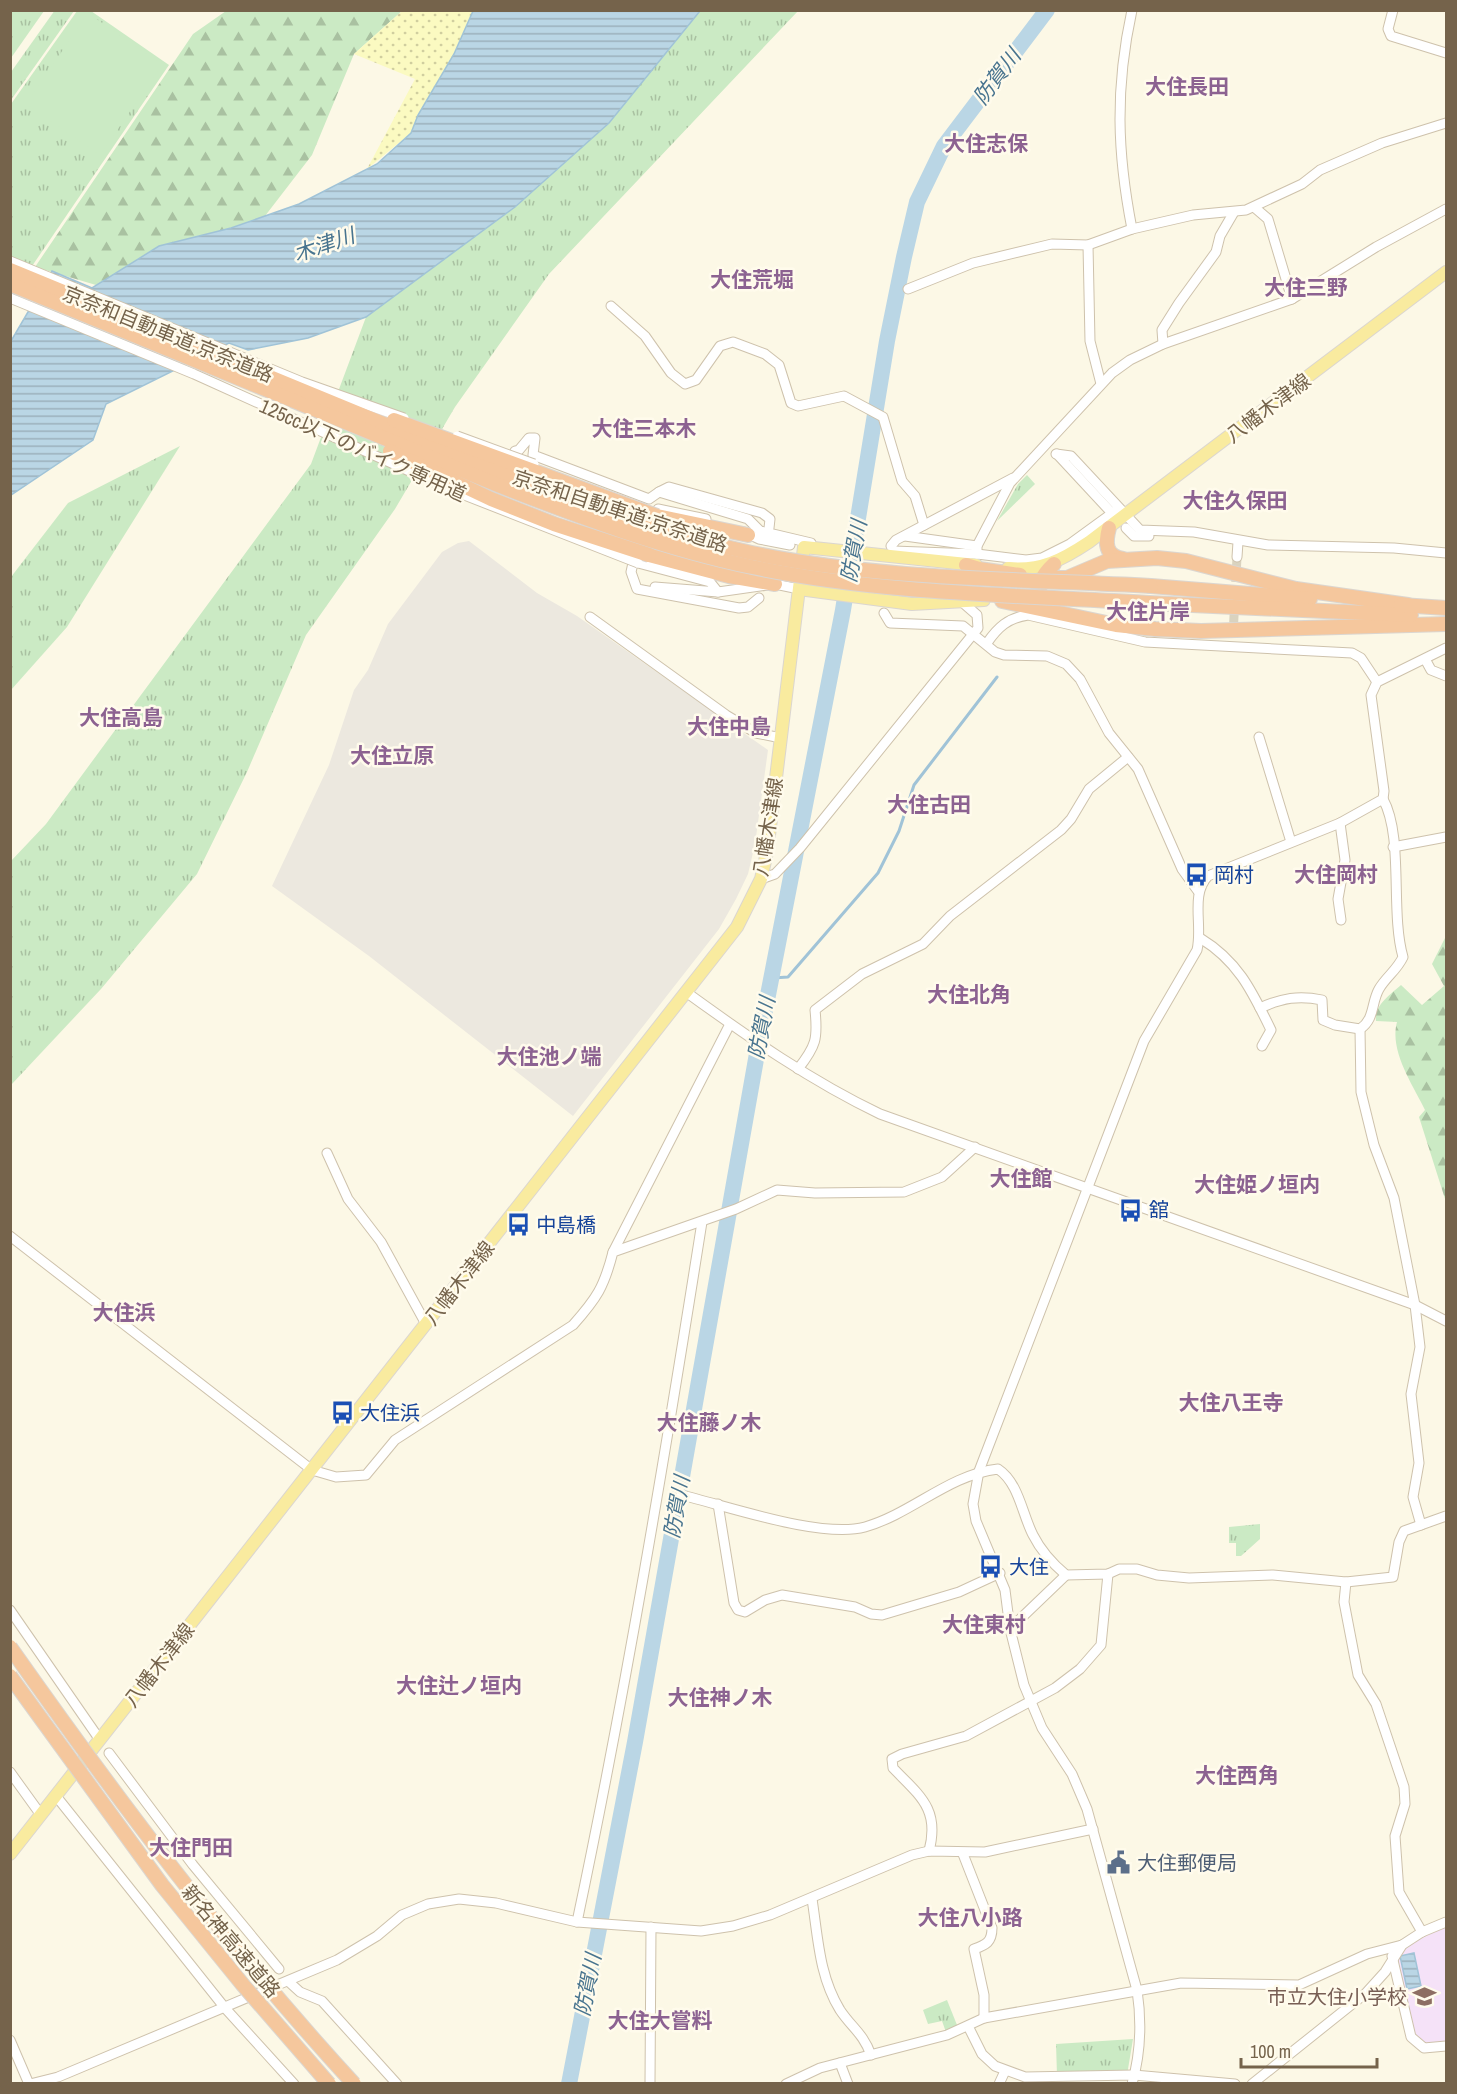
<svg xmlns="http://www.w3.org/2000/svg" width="1457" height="2094" font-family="'Archivo Narrow','Noto Sans JP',sans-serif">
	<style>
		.industrial { fill: #ece8df }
		.education { fill: #f5e2f8 }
		.grass { fill: url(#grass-tufts) }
		.forest { fill: url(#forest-firs) }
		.sand { fill: url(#sand-dots) }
		.garden { fill: #cbeac4 }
		.water { fill: url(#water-rules); stroke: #a0c3d7; stroke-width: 1.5 }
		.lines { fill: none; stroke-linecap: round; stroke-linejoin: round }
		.stream { stroke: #a0c3d7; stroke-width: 3 }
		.river { stroke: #bad6e5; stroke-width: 16 }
		.minor-tunnel { stroke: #dad3bf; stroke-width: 9; stroke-dasharray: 9 4.5; stroke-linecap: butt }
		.minor-casing { stroke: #cec2ac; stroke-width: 11 }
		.major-casing { stroke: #dbd6d0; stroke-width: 14 }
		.highway-casing { stroke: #dbd6d0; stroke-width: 16 }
		.minor { stroke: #fff; stroke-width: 9 }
		.major { stroke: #f9eb9f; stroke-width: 12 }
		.highway { stroke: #f5c79d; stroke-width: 14 }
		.minor-bridge-casing { stroke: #cec2ac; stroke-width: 11; stroke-linecap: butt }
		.highway-bridge-casing { stroke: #dbd6d0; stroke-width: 16; stroke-linecap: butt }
		.minor-bridge { stroke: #fff; stroke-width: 9 }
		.highway-bridge { stroke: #f5c79d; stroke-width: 14 }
		.labels { text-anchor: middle; stroke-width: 5; stroke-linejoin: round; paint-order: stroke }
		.street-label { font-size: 20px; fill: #75634b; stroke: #fffbec }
		.transit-label { font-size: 20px; fill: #164399; stroke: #fffbec; text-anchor: start }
		.service-label { font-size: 20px; fill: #4e5e75; stroke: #fffbec; text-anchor: start }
		.education-label { font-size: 20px; fill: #785e54; stroke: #fffbec; text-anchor: end }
		.water-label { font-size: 21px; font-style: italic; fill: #48748f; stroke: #fffbec }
		.neighbourhood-label { font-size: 21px; font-weight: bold; fill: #8c6291; stroke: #fffbec }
	</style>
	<defs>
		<pattern id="grass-tufts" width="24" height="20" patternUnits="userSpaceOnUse" patternTransform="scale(1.5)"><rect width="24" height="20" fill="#cbeac4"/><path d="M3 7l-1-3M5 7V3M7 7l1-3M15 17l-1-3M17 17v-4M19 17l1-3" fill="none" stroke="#a9c1a1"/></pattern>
		<pattern id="forest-firs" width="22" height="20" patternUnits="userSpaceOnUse" patternTransform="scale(1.5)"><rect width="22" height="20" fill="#cbeac4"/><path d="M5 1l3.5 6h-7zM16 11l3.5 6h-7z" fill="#a9c1a1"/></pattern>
		<pattern id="sand-dots" width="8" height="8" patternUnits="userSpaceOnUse" patternTransform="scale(1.5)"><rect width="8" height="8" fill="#fbfac1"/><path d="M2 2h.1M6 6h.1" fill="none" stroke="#d0ce9f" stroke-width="1.8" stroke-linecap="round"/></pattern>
		<pattern id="water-rules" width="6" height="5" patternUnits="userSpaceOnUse" patternTransform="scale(1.5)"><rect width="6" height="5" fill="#bad6e5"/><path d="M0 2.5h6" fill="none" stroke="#9cb1bc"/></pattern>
	</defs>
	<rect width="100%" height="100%" fill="#fcf8e6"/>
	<path class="industrial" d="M469 541 537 593 577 616 768 750 755 844 748 874 736 899 719 929 573 1116 369 956 272 886 329 765 354 690 368 670 388 624 442 552 458 543Z"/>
	<path class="education" d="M1446 1926V2042L1427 2045 1414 2036 1395 1958 1402 1948Z"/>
	<g class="grass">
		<path d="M11 10 44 11 11 58 10 11Z"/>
		<path d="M55 10 74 11 11 100V72Z"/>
		<path d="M77 11H91L169 65 11 297V104Z"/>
		<path d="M700 11H798L549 274 455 407 395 509 306 635 247 772 197 874 101 989 11 1085V861L46 824 311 464 366 317 515 207 609 123Z"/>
		<path d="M180 446 67 627 11 690V577L68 503Z"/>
		<path d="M1027 475 1035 484 997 521 1018 484Z"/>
		<path d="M1260 1524V1539L1241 1556H1236V1543H1229V1527Z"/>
		<path d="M947 2000 959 2030 947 2035 942 2021 928 2024 923 2010Z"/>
		<path d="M1133 2039 1127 2075 1057 2076 1056 2044Z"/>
	</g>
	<g class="forest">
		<path d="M226 11H402L354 54 312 155 265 216 96 285 35 267 193 34Z"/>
		<path d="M1446 936V1202L1419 1117 1425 1110C1413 1085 1389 1051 1397 1022L1376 1021C1374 1005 1390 995 1401 985L1422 1005 1444 986 1432 964Z"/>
	</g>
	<path class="sand" d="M402 11H473L454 54 418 115 411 133 367 169 415 79 354 54Z"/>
	<path class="garden" d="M88 13 162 65 100 155 26 104Z"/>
	<g class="water">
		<path d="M473 11H700L609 123 515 207 366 317 308 338 248 350 229 343 106 404 93 440 11 495V341L52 271 92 288 159 246 231 228 299 204 377 164 411 133 418 115 454 54Z"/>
		<path d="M1414 1953 1421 1986 1407 1989 1400 1956Z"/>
	</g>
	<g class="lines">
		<path class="stream" d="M773 978 788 977 878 873 899 831 914 785 997 677"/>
		<path class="river" d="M569 2084 635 1742 761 1031 843 610 887 341 904 257 917 202 944 146 1047 10"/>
		<path class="minor-tunnel" d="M1233 636 1237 557"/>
		<defs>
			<g id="minor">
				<path d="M1132 10C1115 88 1117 152 1132 229"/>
				<path d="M1393 10 1388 29 1391 36 1446 53"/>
				<path d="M1254 207 1268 219 1292 299"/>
				<path d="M1088 245 1090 341 1101 384"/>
				<path d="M908 289 973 263 1052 244 1088 245 1132 229 1193 215 1246 210 1302 184 1320 170 1382 143 1446 123"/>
				<path d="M611 306 645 336 671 373 685 384 696 380 720 346 733 342 765 354 779 365 791 403 798 406 844 396 883 417 902 481 915 496 924 525"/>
				<path d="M1163 344 1162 330 1179 303 1216 252 1220 236 1234 212"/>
				<path d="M515 451 519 450 529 438H535L533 455 649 499 659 492 748 519 760 531 811 543"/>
				<path d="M1056 454 1071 456 1140 530 1194 532 1268 545 1394 548 1446 553"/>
				<path d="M1057 454 1110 511"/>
				<path d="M659 492 669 487 762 513 770 519 769 528"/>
				<path d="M658 509 706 519"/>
				<path d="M1126 528 1134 536H1149"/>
				<path d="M744 532 759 539 790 545"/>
				<path d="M905 536 977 546"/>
				<path d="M891 546 896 540 1013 478"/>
				<path d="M893 551 977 554 1026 560 1042 558 1070 544 1118 509"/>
				<path d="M635 554 631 572 637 589 739 608 748 607 759 598"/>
				<path d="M977 554V546L1010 483 1112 373 1130 360 1163 344 1292 299 1376 247 1446 209"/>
				<path d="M1237 557 1238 542"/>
				<path d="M638 563 710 582 718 592"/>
				<path d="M655 587 718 592 775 584 799 589"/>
				<path d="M884 613 890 623 963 626 995 652 1004 655 1047 656 1066 664 1080 679 1109 733 1138 769 1182 869 1198 891"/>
				<path d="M590 617 726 715 756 733 781 738"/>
				<path d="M987 643C998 627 1008 618 1028 615L1145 642 1352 653 1361 658 1377 682"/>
				<path d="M1425 659 1431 670 1446 676"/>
				<path d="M1259 737 1291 842"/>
				<path d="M1340 823 1345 860 1338 899 1341 920"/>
				<path d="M1393 847 1446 837"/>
				<path d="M761 879 775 874 800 848 978 628 977 615 961 601"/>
				<path d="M1200 938C1238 961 1252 991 1271 1030L1262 1046"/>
				<path d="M686 992C748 1037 811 1081 880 1114L1415 1305 1446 1321"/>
				<path d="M1260 1008C1282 998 1299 995 1322 1000L1323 1020 1335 1025 1360 1029C1375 1019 1371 1003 1379 989 1386 977 1397 970 1403 957 1390 912 1404 837 1383 799"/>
				<path d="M1360 1029 1361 1092 1374 1145 1394 1198 1415 1305 1420 1347 1411 1394 1419 1463 1413 1497 1421 1525"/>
				<path d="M798 1069C816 1046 818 1039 815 1010L862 974 923 944 950 916 1061 830 1071 819 1089 789 1128 757"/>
				<path d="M327 1153 348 1199 381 1242 426 1324"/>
				<path d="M10 1236 312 1470 336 1477 366 1475 395 1440 573 1325C597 1298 604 1287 613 1252L736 1209 777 1190 815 1193 904 1192 942 1177 975 1147"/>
				<path d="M613 1252 730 1024"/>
				<path d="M681 1495C728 1506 821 1539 865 1527 913 1513 948 1475 998 1469 1019 1483 1022 1514 1033 1535 1041 1551 1053 1564 1066 1575L1108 1574 1119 1569H1137L1157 1575 1189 1578 1273 1575 1346 1582 1393 1577 1399 1542 1404 1531 1446 1516"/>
				<path d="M718 1504 734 1603 738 1610 745 1612 765 1600 782 1595 855 1607 871 1614 882 1615 959 1592 1000 1573"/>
				<path d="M1346 1582 1344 1602 1358 1675 1376 1704 1404 1787 1405 1804 1395 1836 1399 1892 1422 1932"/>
				<path d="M10 1610 100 1740"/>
				<path d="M1010 1624 1017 1622 1066 1575"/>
				<path d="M109 1753 193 1865 279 1969"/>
				<path d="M10 1772 41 1815"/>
				<path d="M56 1796 225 2008 294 2084"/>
				<path d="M929 1851C940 1809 920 1796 893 1768L892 1759 902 1754 966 1736 1055 1688 1080 1669 1101 1645 1108 1574"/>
				<path d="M963 1854 992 1928C992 1942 986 1945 974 1949L984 1995V2018"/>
				<path d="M812 1899C818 1937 819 1976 840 2010 852 2028 863 2033 871 2055"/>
				<path d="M577 1922C626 1690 665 1456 702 1222"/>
				<path d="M1392 1956 1411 2037 1424 2048 1446 2046"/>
				<path d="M288 1981 300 1992 322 2001 397 2084"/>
				<path d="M968 2026 982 2054 995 2066 1025 2077 1134 2075 1235 2084"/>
				<path d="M10 2040 29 2084"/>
				<path d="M840 2063 848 2084"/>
				<path d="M30 2084 58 2077 337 1960 377 1936 402 1915 428 1904 459 1899 496 1903 577 1922 701 1931 733 1926 770 1915 912 1855 929 1851 985 1852 1093 1829"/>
				<path d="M650 2084 651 1927"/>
				<path d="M786 2084 820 2068 947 2035 984 2018 1181 1983 1299 1985 1367 1954 1402 1945"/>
				<path d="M999 2084 1005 2071"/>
				<path d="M1132 2084C1141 2052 1142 2023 1137 1990L1087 1809 1072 1774 1042 1728 1024 1685 1010 1629 1005 1590 976 1521 973 1504 979 1471 1144 1041 1197 950C1203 925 1190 895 1208 876L1340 823 1383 799 1384 791 1371 695 1377 682 1446 648"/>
				<path d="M1252 2084 1366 1993 1385 1972 1402 1945 1422 1932 1446 1922"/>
			</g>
			<g id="major">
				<path d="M1008 568C1041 571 1062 560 1089 542L1446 272"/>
				<path d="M799 589 912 604 984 600"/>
				<path d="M10 1854 737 927 761 879 767 852 804 547 976 565"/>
			</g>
			<g id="highway">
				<path d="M657 516 748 535"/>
				<path d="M1109 528C1105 543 1105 556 1123 559"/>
				<path d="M649 555 729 576 775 584"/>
				<path d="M966 565 979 569 1020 575"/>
				<path d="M1057 578H1067L1107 561 1157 558 1186 561 1296 589 1408 605"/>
				<path d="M1151 586 1310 599"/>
				<path d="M1002 601 1116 625 1155 629 1201 631 1446 624"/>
				<path d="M1149 603 1411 615"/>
				<path d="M1401 605 1446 608"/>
				<path d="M1048 606C1031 592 1042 575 1054 564"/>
			</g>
		</defs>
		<use href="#minor" class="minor-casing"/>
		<use href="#major" class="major-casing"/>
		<use href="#highway" class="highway-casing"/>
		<use href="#minor" class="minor"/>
		<use href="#major" class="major"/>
		<use href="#highway" class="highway"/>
		<defs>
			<g id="minor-bridge">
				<path d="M10 261 302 382 404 418"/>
				<path d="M10 298 194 374 449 489 638 563"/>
				<path d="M457 436 534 464"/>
			</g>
			<g id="highway-bridge">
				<path d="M10 270 505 474C586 505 667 535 752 553 882 580 1018 579 1151 586"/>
				<path d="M10 284 498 485C580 517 665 549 752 567 882 594 1017 595 1149 603"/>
				<path d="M394 420 657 516"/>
				<path d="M390 451 491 499 554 524 649 555"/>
				<path d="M10 1647C117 1799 228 1947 354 2084"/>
				<path d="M10 1676 162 1885 243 1985 329 2084"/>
			</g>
		</defs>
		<use href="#minor-bridge" class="minor-bridge-casing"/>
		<use href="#highway-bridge" class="highway-bridge-casing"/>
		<use href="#minor-bridge" class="minor-bridge"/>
		<use href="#highway-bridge" class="highway-bridge"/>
	</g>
	<defs>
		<symbol id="bus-bare" viewBox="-9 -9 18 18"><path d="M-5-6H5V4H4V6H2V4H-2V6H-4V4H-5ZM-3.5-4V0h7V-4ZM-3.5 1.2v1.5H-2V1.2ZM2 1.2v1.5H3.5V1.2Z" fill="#1a4fb4" stroke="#fffbec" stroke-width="2.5" paint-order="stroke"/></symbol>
		<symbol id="civic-bare" viewBox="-9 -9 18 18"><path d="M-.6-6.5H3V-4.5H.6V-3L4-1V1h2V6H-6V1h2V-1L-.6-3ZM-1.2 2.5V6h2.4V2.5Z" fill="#5c6f8a" stroke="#fffbec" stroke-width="2.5" paint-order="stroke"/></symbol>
		<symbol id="school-bare" viewBox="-9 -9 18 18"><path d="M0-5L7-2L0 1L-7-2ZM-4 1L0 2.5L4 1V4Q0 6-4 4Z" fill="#8d6e63" stroke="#fffbec" stroke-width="2.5" paint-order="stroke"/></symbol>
	</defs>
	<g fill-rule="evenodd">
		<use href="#bus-bare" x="1180" y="858" width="33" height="33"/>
		<use href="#bus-bare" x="1114" y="1194" width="33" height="33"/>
		<use href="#bus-bare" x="502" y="1208" width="33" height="33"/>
		<use href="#bus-bare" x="326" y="1396" width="33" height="33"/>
		<use href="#bus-bare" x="974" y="1550" width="33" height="33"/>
		<use href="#civic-bare" x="1102" y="1846" width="33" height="33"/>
		<use href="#school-bare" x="1408" y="1980" width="33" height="33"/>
	</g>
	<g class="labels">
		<g class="street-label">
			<text transform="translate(168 334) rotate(22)" y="7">京奈和自動車道;京奈道路</text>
			<text transform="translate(1268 408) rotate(-37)" y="7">八幡木津線</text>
			<text transform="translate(363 450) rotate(24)" y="7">125cc以下のバイク専用道</text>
			<text transform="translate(620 511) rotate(18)" y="7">京奈和自動車道;京奈道路</text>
			<text transform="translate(768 827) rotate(-81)" y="7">八幡木津線</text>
			<text transform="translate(459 1283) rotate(-52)" y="7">八幡木津線</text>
			<text transform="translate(159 1665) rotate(-52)" y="7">八幡木津線</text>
			<text transform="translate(231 1941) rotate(50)" y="7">新名神高速道路</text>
		</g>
		<g class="transit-label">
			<text x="1214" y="882">岡村</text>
			<text x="1149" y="1217">舘</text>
			<text x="536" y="1232">中島橋</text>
			<text x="360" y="1420">大住浜</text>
			<text x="1009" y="1574">大住</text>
		</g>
		<g class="service-label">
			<text x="1137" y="1870">大住郵便局</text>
		</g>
		<g class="education-label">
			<text x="1407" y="2004">市立大住小学校</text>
		</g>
		<g class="water-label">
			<text transform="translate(997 77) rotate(-53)" y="7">防賀川</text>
			<text transform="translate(324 245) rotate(-19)" y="7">木津川</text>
			<text transform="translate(854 551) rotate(-80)" y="7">防賀川</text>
			<text transform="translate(762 1028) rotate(-79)" y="7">防賀川</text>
			<text transform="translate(677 1507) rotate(-80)" y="7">防賀川</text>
			<text transform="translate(588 1985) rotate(-79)" y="7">防賀川</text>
		</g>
		<g class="neighbourhood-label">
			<text x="1187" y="94">大住長田</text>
			<text x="986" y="151">大住志保</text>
			<text x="752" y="287">大住荒堀</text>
			<text x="1306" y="295">大住三野</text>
			<text x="644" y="436">大住三本木</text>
			<text x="1235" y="508">大住久保田</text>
			<text x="1148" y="619">大住片岸</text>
			<text x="121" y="725">大住高島</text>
			<text x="729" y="734">大住中島</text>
			<text x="392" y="763">大住立原</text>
			<text x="929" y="812">大住古田</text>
			<text x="1336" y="882">大住岡村</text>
			<text x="969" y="1002">大住北角</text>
			<text x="549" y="1064">大住池ノ端</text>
			<text x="1021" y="1186">大住館</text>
			<text x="1257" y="1192">大住姫ノ垣内</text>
			<text x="124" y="1320">大住浜</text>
			<text x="1231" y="1410">大住八王寺</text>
			<text x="709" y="1430">大住藤ノ木</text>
			<text x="984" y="1632">大住東村</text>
			<text x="459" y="1693">大住辻ノ垣内</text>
			<text x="720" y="1705">大住神ノ木</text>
			<text x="1237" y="1783">大住西角</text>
			<text x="191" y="1855">大住門田</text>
			<text x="970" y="1925">大住八小路</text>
			<text x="660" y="2028">大住大嘗料</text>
		</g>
	</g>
	<rect width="1457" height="2094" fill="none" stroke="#75634b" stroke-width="24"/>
	<path d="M1241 2058v9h136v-9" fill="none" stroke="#75634b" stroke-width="3"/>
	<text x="1250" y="2058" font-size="18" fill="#75634b" stroke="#fffbec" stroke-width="4.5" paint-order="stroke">100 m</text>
</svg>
